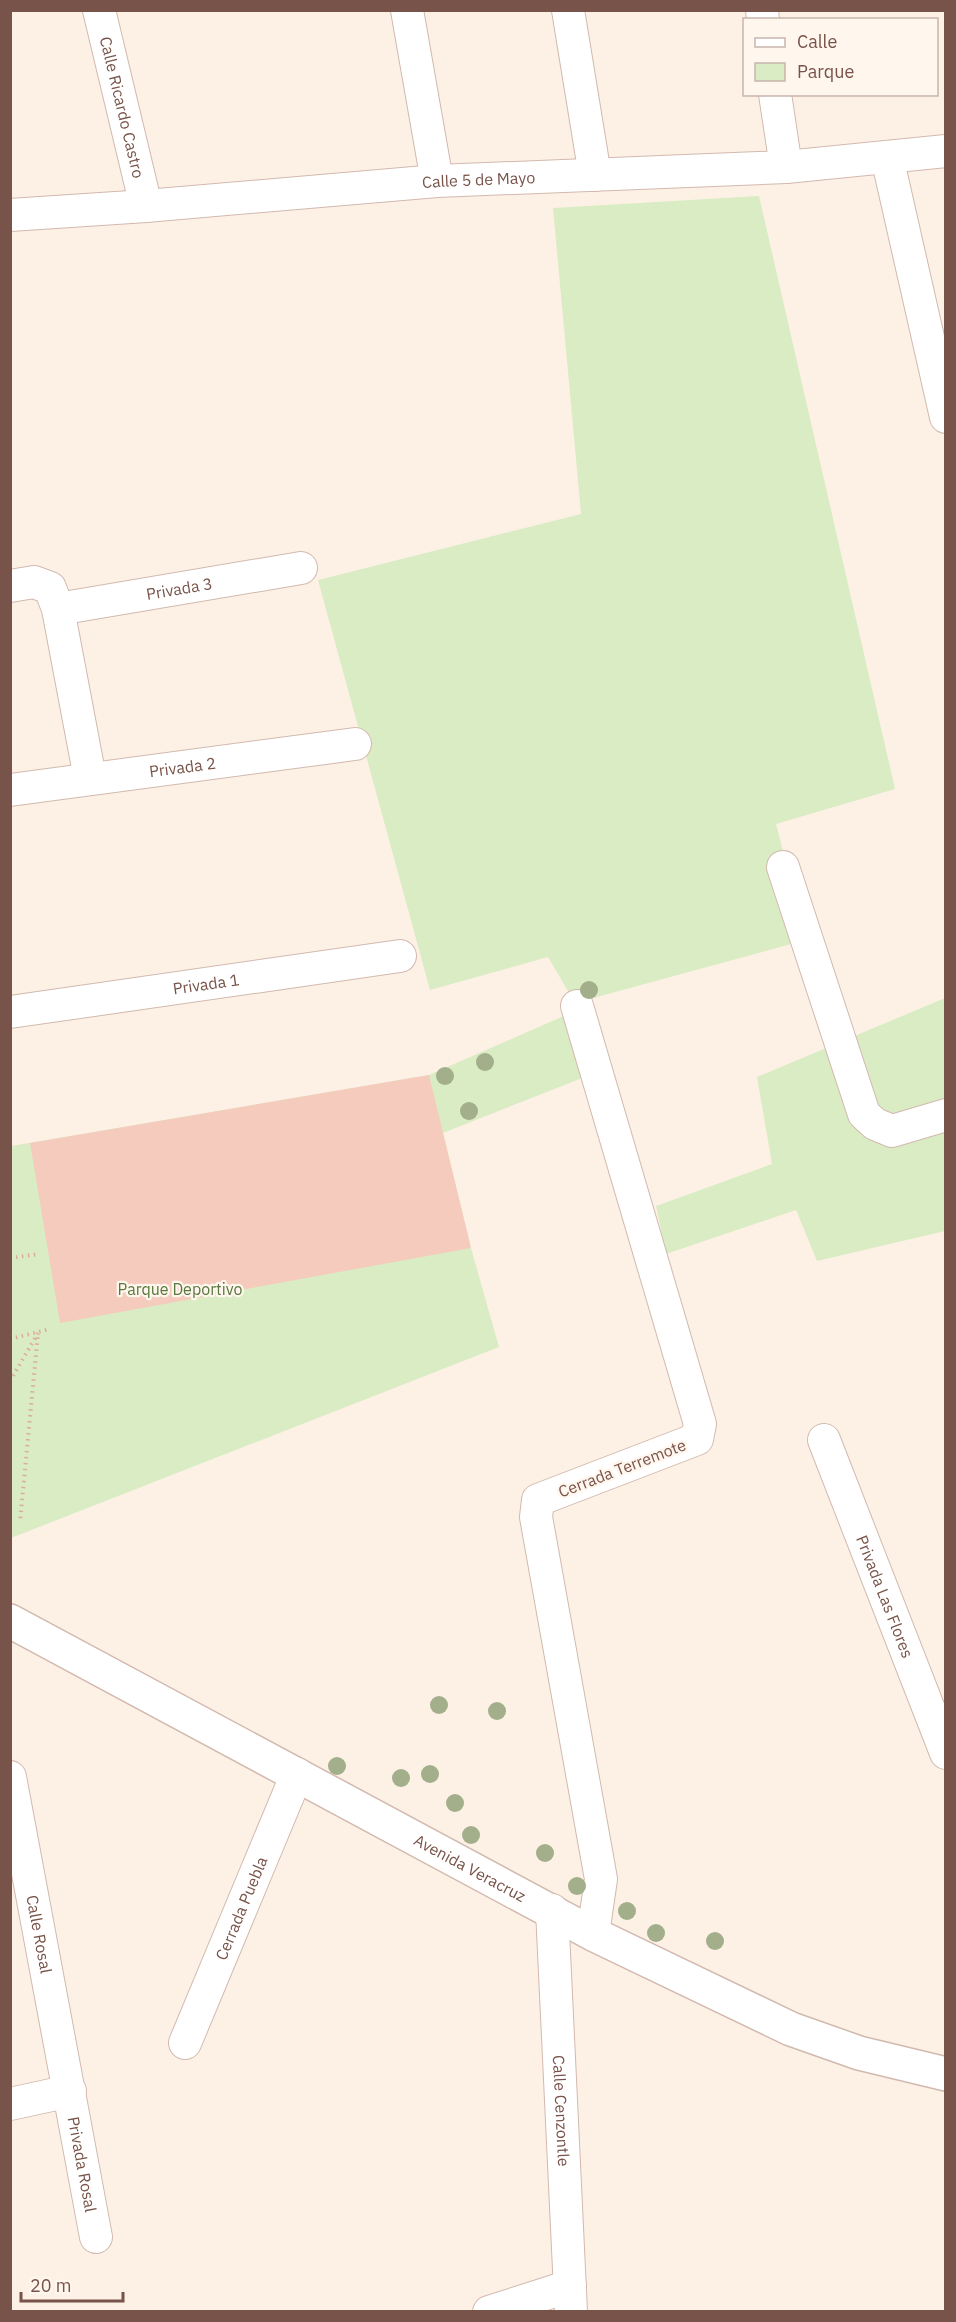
<svg xmlns="http://www.w3.org/2000/svg" width="956" height="2322" font-family="'IBM Plex Sans',sans-serif">
	<style>
		.green { fill: #daecc4 }
		.building { fill: #f4cbbd }
		.lines { fill: none; stroke-linecap: round; stroke-linejoin: round }
		.minor-casing { stroke: #d2b9ae; stroke-width: 34 }
		.tertiary-casing { stroke: #d2b9ae; stroke-width: 36 }
		.path { stroke: #d9ae9f; stroke-width: 4; stroke-dasharray: 1.5 4.5; stroke-linecap: butt }
		.minor { stroke: #fff; stroke-width: 32 }
		.tertiary { stroke: #fff; stroke-width: 33 }
		.tree { fill: #a2af8a }
		.labels { text-anchor: middle; stroke-width: 4.5; stroke-linejoin: round; paint-order: stroke }
		.street-label { font-size: 16px; fill: #785349; stroke: #fff6ee }
		.park-label { font-size: 16px; fill: #58793e; stroke: #fff6ee }
	</style>
	<rect width="100%" height="100%" fill="#fdf1e6"/>
	<g class="green">
		<path d="M759 196 895 789 776 824 806 940 575 1003 548 957 430 990 318 580 581 514 553 208Z"/>
		<path d="M945 998V1231L817 1261 796 1210 666 1254 656 1206 772 1164 757 1077Z"/>
		<path d="M582 1008 600 1071 443 1133 471 1248 499 1347 11 1538V1146L429 1075Z"/>
	</g>
	<path class="building" d="M429 1075 471 1248 60 1323 30 1143Z"/>
	<g class="lines">
		<defs>
			<g id="minor">
				<path id="s1" d="M99 10 146 206"/>
				<path d="M407 10 437 181"/>
				<path d="M568 10 595 175"/>
				<path d="M762 10 763 20"/>
				<path d="M775 94 786 167"/>
				<path d="M887 157 946 417"/>
				<path id="s2" d="M10 215 146 206 437 181 786 167 946 151"/>
				<path d="M10 586 34 582 50 588 58 609 90 778"/>
				<path id="s3" d="M58 609 301 568"/>
				<path id="s4" d="M10 790 355 744"/>
				<path d="M783 867 864 1114 875 1124 892 1131 946 1115"/>
				<path d="M577 1006 700 1424 697 1439 538 1500 536 1517 601 1879 593 1934"/>
				<path id="s5" d="M10 1012 400 956"/>
				<path id="s6" d="M824 1440 946 1753"/>
				<path id="s7" d="M10 1777 96 2237"/>
				<path id="s8" d="M552 1910 571 2312"/>
				<path id="s9" d="M185 2043 297 1774"/>
				<path d="M10 2104 70 2091"/>
				<path d="M489 2312 570 2286"/>
			</g>
			<g id="tertiary">
				<path id="s10" d="M10 1621 593 1934 791 2029 859 2053 946 2074"/>
			</g>
		</defs>
		<use href="#minor" class="minor-casing"/>
		<use href="#tertiary" class="tertiary-casing"/>
		<g class="path">
			<path d="M10 1258 39 1254"/>
			<path d="M10 1339 50 1329"/>
			<path d="M10 1381 38 1333 20 1522"/>
		</g>
		<use href="#minor" class="minor"/>
		<use href="#tertiary" class="tertiary"/>
	</g>
	<g class="tree">
		<circle cx="589" cy="990" r="9"/>
		<circle cx="485" cy="1062" r="9"/>
		<circle cx="445" cy="1076" r="9"/>
		<circle cx="469" cy="1111" r="9"/>
		<circle cx="439" cy="1705" r="9"/>
		<circle cx="497" cy="1711" r="9"/>
		<circle cx="337" cy="1766" r="9"/>
		<circle cx="430" cy="1774" r="9"/>
		<circle cx="401" cy="1778" r="9"/>
		<circle cx="455" cy="1803" r="9"/>
		<circle cx="471" cy="1835" r="9"/>
		<circle cx="545" cy="1853" r="9"/>
		<circle cx="577" cy="1886" r="9"/>
		<circle cx="627" cy="1911" r="9"/>
		<circle cx="656" cy="1933" r="9"/>
		<circle cx="715" cy="1941" r="9"/>
	</g>
	<g class="labels">
		<g class="street-label">
			<text dy="6" stroke="none"><textPath href="#s1" startOffset="100">Calle Ricardo Castro</textPath></text>
			<text dy="6" stroke="none"><textPath href="#s2" startOffset="470">Calle 5 de Mayo</textPath></text>
			<text dy="6" stroke="none"><textPath href="#s3" startOffset="123">Privada 3</textPath></text>
			<text dy="6" stroke="none"><textPath href="#s4" startOffset="174">Privada 2</textPath></text>
			<text dy="6" stroke="none"><textPath href="#s5" startOffset="198">Privada 1</textPath></text>
			<text transform="translate(622 1468) rotate(-21)" y="6">Cerrada Terremote</text>
			<text dy="6" stroke="none"><textPath href="#s6" startOffset="168">Privada Las Flores</textPath></text>
			<text dy="6" stroke="none"><textPath href="#s10" startOffset="522">Avenida Veracruz</textPath></text>
			<text dy="6" stroke="none"><textPath href="#s9" startOffset="146">Cerrada Puebla</textPath></text>
			<text dy="6" stroke="none"><textPath href="#s7" startOffset="160">Calle Rosal</textPath></text>
			<text dy="6" stroke="none"><textPath href="#s8" startOffset="201">Calle Cenzontle</textPath></text>
			<text dy="6" stroke="none"><textPath href="#s7" startOffset="394">Privada Rosal</textPath></text>
		</g>
		<g class="park-label">
			<text x="180" y="1295">Parque Deportivo</text>
		</g>
	</g>
	<rect width="956" height="2322" fill="none" stroke="#785349" stroke-width="24"/>
	<rect x="743" y="18" width="195" height="78" fill="#fff6ee" stroke="#c9b5ac" stroke-width="1.5"/>
	<rect x="755" y="38" width="30" height="9" fill="#ffffff" stroke="#c9b5ac" stroke-width="1.5"/>
	<text x="797" y="48" font-size="18" fill="#785349">Calle</text>
	<rect x="755" y="63" width="30" height="18" fill="#daecc4" stroke="#c9b5ac" stroke-width="1.5"/>
	<text x="797" y="78" font-size="18" fill="#785349">Parque</text>
	<path d="M21 2292v9h102v-9" fill="none" stroke="#785349" stroke-width="3"/>
	<text x="30" y="2292" font-size="18" fill="#785349" stroke="#fff6ee" stroke-width="4.5" paint-order="stroke">20 m</text>
</svg>
